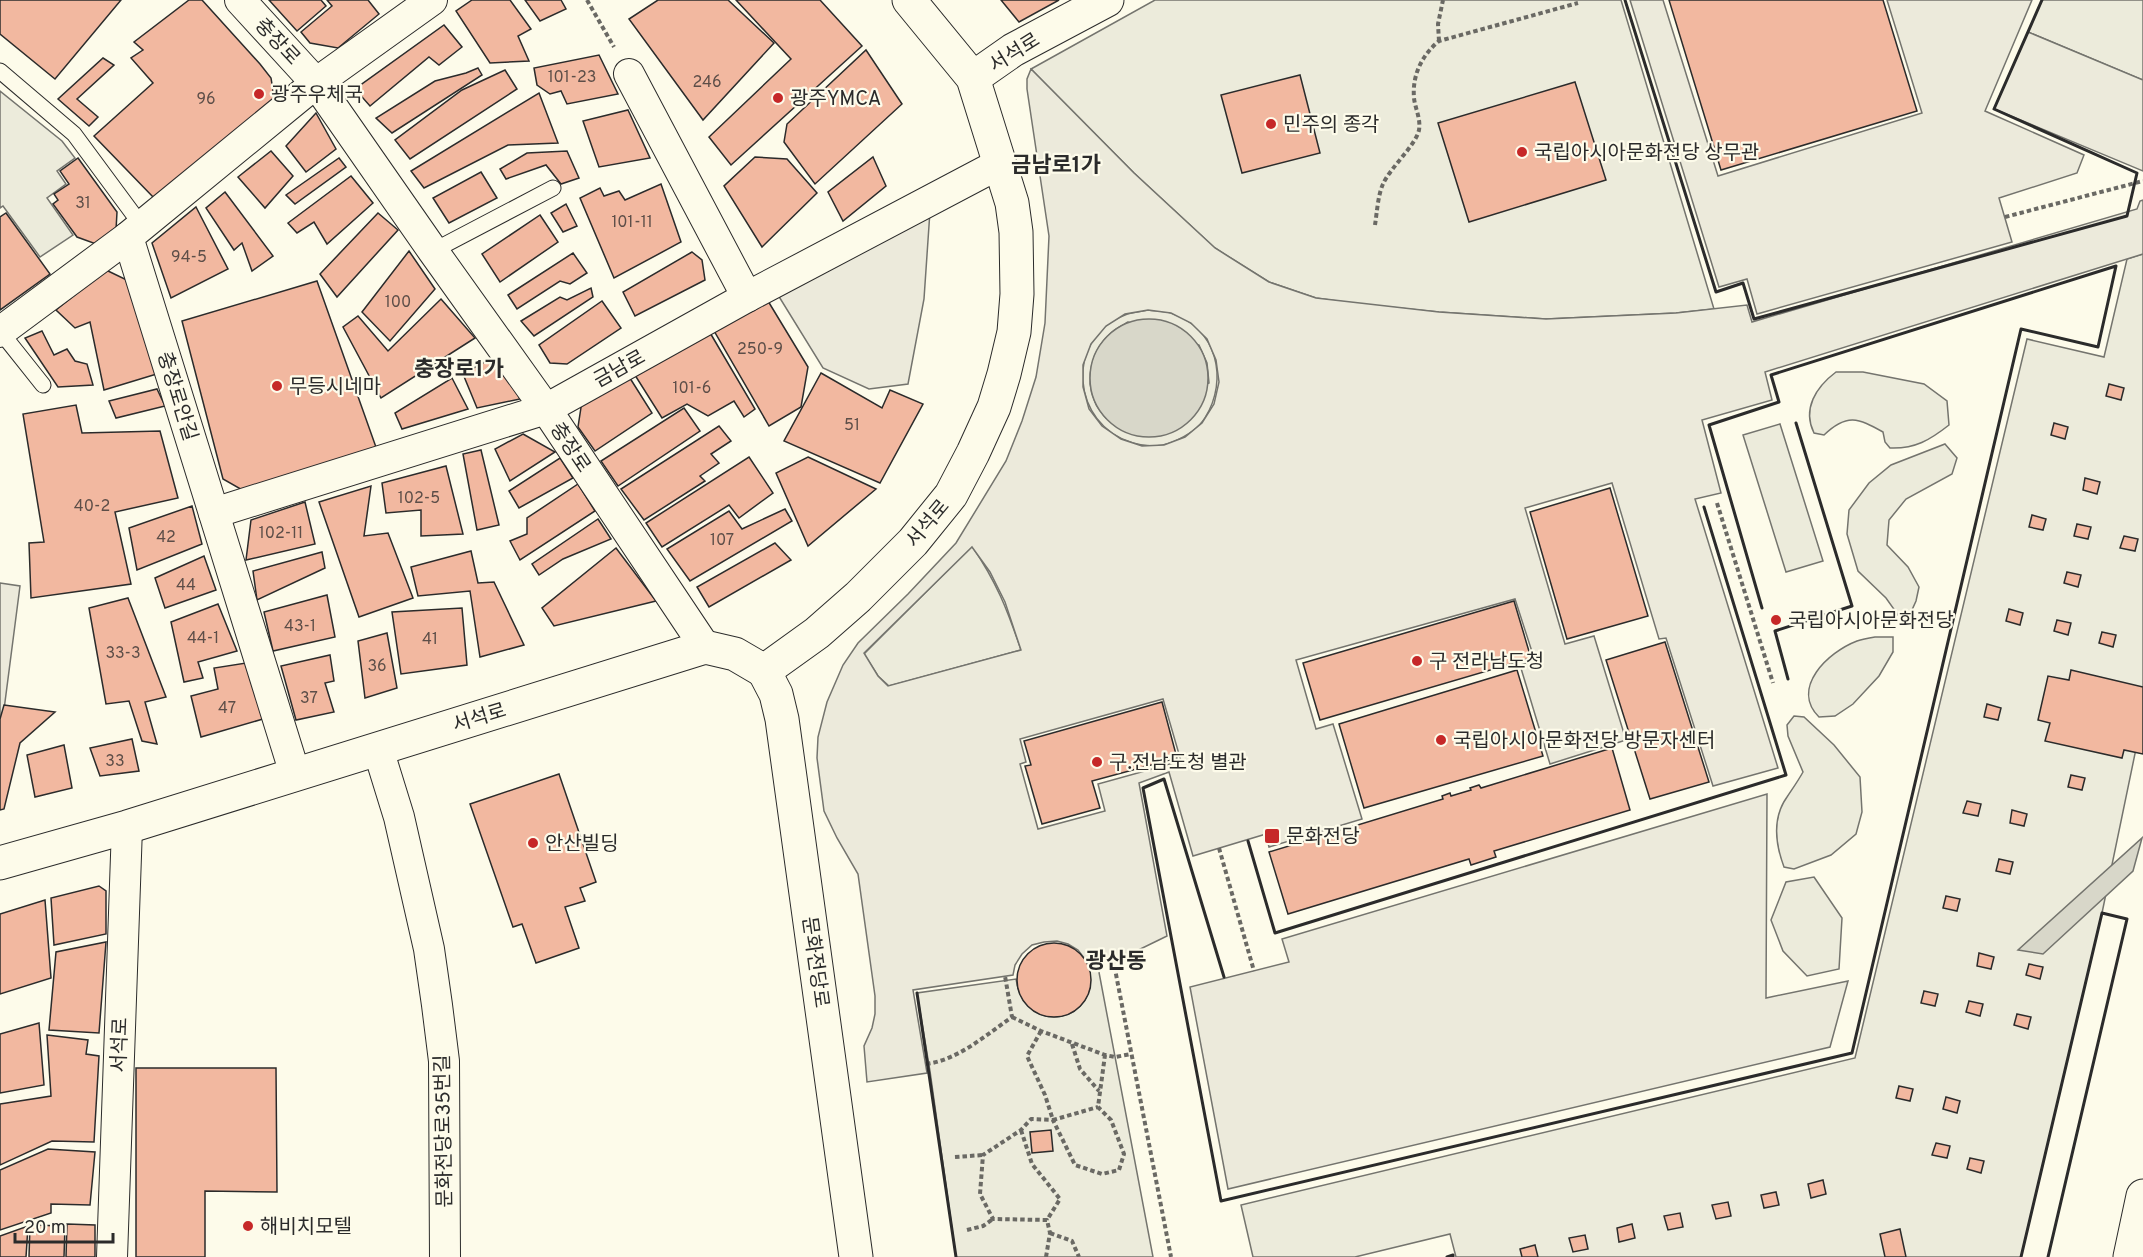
<svg xmlns="http://www.w3.org/2000/svg" width="2143" height="1257" font-family="Overpass,'Noto Sans KR',sans-serif">
	<style>
		.green { fill: #ecebdb; stroke: #74746e; stroke-width: 1.5; fill-rule: evenodd }
		.parking { fill: #eceadb; stroke: #74746e; stroke-width: 1.5; fill-rule: evenodd }
		.water { fill: #d8d7c9; stroke: #74746e; stroke-width: 1.5 }
		.building { fill: #f2b8a0; stroke: #2b2b2b; stroke-width: 1.5 }
		.lines { fill: none; stroke-linecap: round; stroke-linejoin: round }
		.lane-casing { stroke: #2b2b2b; stroke-width: 17 }
		.street-casing { stroke: #2b2b2b; stroke-width: 32 }
		.secondary-casing { stroke: #2b2b2b; stroke-width: 35 }
		.path { stroke: #6a6964; stroke-width: 4; stroke-dasharray: 4.5 3; stroke-linecap: butt }
		.lane { stroke: #fdfbea; stroke-width: 15 }
		.street { stroke: #fdfbea; stroke-width: 30 }
		.secondary { stroke: #fdfbea; stroke-width: 33 }
		.wall { stroke: #2b2b2b; stroke-width: 3 }
		.poi-dot { fill: #c62828; stroke: #fdfbea; stroke-width: 2 }
		.labels { text-anchor: middle; stroke-width: 4.5; stroke-linejoin: round; paint-order: stroke }
		.number-label { font-size: 16px; fill: #5d4e48 }
		.street-label { font-size: 20px; fill: #2b2b2b; stroke: #fdfbea }
		.poi-label { font-size: 20px; fill: #2b2b2b; stroke: #fdfbea; text-anchor: start }
		.quarter-label { font-size: 22px; font-weight: bold; fill: #2b2b2b; stroke: #fdfbea }
	</style>
	<rect width="100%" height="100%" fill="#fdfbea"/>
	<g class="green">
		<path d="M1155 0H1621L1714 309 1676 313 1546 319 1439 312 1359 304 1316 298 1269 282 1215 248 1134 173 1031 69Z"/>
		<path d="M2042 0H2143V80L2028 32Z"/>
		<path d="M0 91 62 141 75 158 57 171 66 184 47 198 73 235 40 257 3 206 0 208Z"/>
		<path d="M2143 254V715L2102 913 2021 1257H1456L1450 1234 1355 1257H1253L1241 1205 1855 1058 2027 339 2104 357 2127 259Z"/>
		<path d="M1148 310C1155 311 1164 311 1171 313 1217 328 1229 379 1205 418 1198 429 1185 437 1173 442 1160 447 1146 447 1133 443 1071 425 1064 338 1125 315 1132 312 1141 312 1148 310ZM1128 322 1199 345 1207 363 1209 383 1106 418C1102 413 1097 408 1095 402 1084 379 1092 348 1112 332 1117 328 1123 325 1128 322Z"/>
		<path d="M1836 372H1863L1924 384 1947 401 1949 425C1930 440 1915 449 1890 448L1885 442 1883 432C1858 418 1847 413 1824 435L1814 433C1802 409 1816 387 1836 372Z"/>
		<path d="M1780 424 1823 561 1786 572 1743 435Z"/>
		<path d="M1945 444 1957 458 1952 474 1906 499 1889 520 1887 545 1908 567 1919 587 1916 601 1911 612 1898 615 1886 598 1858 571 1847 534 1849 510 1869 483 1891 465Z"/>
		<path d="M972 546C997 583 1007 609 1021 650L889 686 878 676 864 654Z"/>
		<path d="M1875 637H1893V652L1879 676 1853 704 1835 716 1819 717C1790 688 1828 652 1857 641 1863 639 1869 638 1875 637Z"/>
		<path d="M1794 716 1804 717 1834 745 1860 777 1862 812 1856 834 1831 855 1794 869 1784 867C1775 843 1772 818 1787 797 1793 788 1798 781 1803 772L1788 736 1787 725Z"/>
		<path d="M1814 877 1842 918 1839 969 1807 976 1783 951 1771 920 1786 882Z"/>
		<path d="M1098 967 1153 1257H956L930 1071 917 993 1016 979C1025 1038 1101 1023 1089 968Z"/>
	</g>
	<g class="parking">
		<path d="M1630 0H1663L1718 176 1922 113 1887 0H2032L1985 111 2084 155 2077 173 1999 198 2012 242 1757 314 1747 279 1719 287Z"/>
		<path d="M2028 32 2143 80V171L1994 109Z"/>
		<path d="M1031 69 1134 173 1215 248 1269 282 1316 298 1439 312 1546 319 1676 313 1747 305 1752 322 2137 209 2140 201 2143 200V254L1765 372 1772 400 1702 420 1721 493 1695 499 1778 768 1713 786 1666 638 1659 639 1612 483 1525 508 1565 644 1594 636 1626 740 1550 764 1520 665 1535 661 1515 599 1296 660 1316 729 1333 724 1362 819 1269 847 1266 834 1193 856 1169 772 1139 783 1167 936 1122 958 1088 963 1078 950 1068 944 1057 941 1044 942 1032 945 1022 954 1015 965 1013 975 913 990 927 1073 867 1082 864 1046 872 1028 875 1014V996L858 874 837 838 824 811 817 758 818 737 827 702 843 665 858 643 908 594 956 543 1006 461 1022 421 1036 377 1045 323 1049 236 1027 89V79ZM1148 310 1171 313 1191 323 1207 339 1216 360 1219 382 1214 404 1202 423 1185 437 1164 445 1142 446 1121 439 1102 426 1089 409 1083 387V365L1091 344 1106 326 1125 314ZM972 547 990 572 1005 602 1021 650 888 686 878 676 864 653ZM1163 699 1181 761 1098 784 1105 811 1038 829 1020 764 1026 762 1020 739Z"/>
		<path d="M930 211 924 299 908 384 869 389 823 368 778 295Z"/>
		<path d="M0 583 20 586 2 725 0 724Z"/>
		<path d="M1767 794 1766 998 1848 981 1830 1047 1228 1189 1190 987 1289 962 1282 939Z"/>
	</g>
	<g class="water">
		<circle cx="1149" cy="378" r="59"/>
		<path d="M2142 838 2133 871 2043 954 2018 950Z"/>
	</g>
	<g class="building">
		<path d="M0 0H121L55 79 0 34Z"/>
		<path d="M189 0H202L260 64 271 78 275 103 155 199 94 136 153 83 131 58 143 50 134 42Z"/>
		<path d="M269 0H321L326 6 297 31Z"/>
		<path d="M327 0H368L379 14 338 48 310 43 301 32 332 6Z"/>
		<path d="M472 0H510L531 29 518 36 529 61 490 63 456 11Z"/>
		<path d="M525 0H561L566 9 540 21Z"/>
		<path d="M658 0H728L774 43 703 120 629 19Z"/>
		<path d="M736 0H820L862 46 731 165 709 137 791 59Z"/>
		<path d="M1001 0H1059L1019 22Z"/>
		<path d="M1669 0H1883L1917 111 1721 170Z"/>
		<path d="M444 25 462 47 439 65 429 57 370 106 355 89Z"/>
		<path d="M866 50 902 104 815 184 784 142 787 124Z"/>
		<path d="M599 55 618 94 567 104 561 91 550 94 537 85 534 68Z"/>
		<path d="M103 58 114 65 77 99 98 117 89 126 58 99Z"/>
		<path d="M478 68 482 75 392 133 376 118 435 81 466 73Z"/>
		<path d="M505 70 517 89 410 159 395 140 462 90Z"/>
		<path d="M1300 75 1320 153 1242 173 1221 95Z"/>
		<path d="M1575 82 1606 180 1469 222 1438 123Z"/>
		<path d="M539 93 558 143 508 145 424 188 411 171Z"/>
		<path d="M628 110 650 158 599 167 583 121Z"/>
		<path d="M316 113 336 149 306 172 286 146Z"/>
		<path d="M271 151 293 176 265 208 238 177Z"/>
		<path d="M567 151 579 178 561 184 546 165 506 179 500 169 527 153Z"/>
		<path d="M755 157 787 159 817 193 762 247 724 186Z"/>
		<path d="M873 157 886 186 843 221 828 192Z"/>
		<path d="M78 158 117 212 116 230 96 244 77 237 53 204 58 200 54 194 69 184 60 171Z"/>
		<path d="M339 158 346 167 295 204 286 195Z"/>
		<path d="M481 172 497 198 449 223 433 198Z"/>
		<path d="M351 176 373 203 327 244 314 222 297 233 288 223Z"/>
		<path d="M661 184 681 242 614 278 580 198 600 188 604 196 619 191 625 200Z"/>
		<path d="M225 192 273 256 252 271 242 243 234 250 206 208Z"/>
		<path d="M566 204 577 226 563 232 551 213Z"/>
		<path d="M196 207 228 269 171 298 152 243Z"/>
		<path d="M6 213 50 274 0 310V217Z"/>
		<path d="M378 213 398 230 337 297 320 274Z"/>
		<path d="M540 215 558 242 500 282 482 254Z"/>
		<path d="M409 251 435 289 390 341 362 312Z"/>
		<path d="M692 252 702 260 705 280 635 316 623 292Z"/>
		<path d="M573 253 587 273 570 284 560 281 517 309 508 295Z"/>
		<path d="M106 270 131 282 160 373 104 390 90 322 75 328 56 310Z"/>
		<path d="M317 281 377 450 244 491 223 479 182 321Z"/>
		<path d="M591 288 593 297 534 336 521 321 560 297 567 300Z"/>
		<path d="M441 299 475 338 381 398 343 327 358 316 388 351Z"/>
		<path d="M602 301 621 328 567 364 550 363 539 345Z"/>
		<path d="M768 301 808 367 801 407 769 426 713 329Z"/>
		<path d="M42 331 54 355 67 349 75 361 87 364 93 385 58 387 25 338Z"/>
		<path d="M709 331 755 409 744 417 734 401 708 416 687 404 662 418 633 372Z"/>
		<path d="M497 355 520 399 477 408 463 374Z"/>
		<path d="M821 373 882 408 890 390 923 404 880 483 784 441Z"/>
		<path d="M628 375 652 413 595 451 578 427 582 401Z"/>
		<path d="M452 378 468 409 402 429 395 413Z"/>
		<path d="M2109 384 2124 388 2121 400 2106 396Z"/>
		<path d="M157 389 165 406 116 418 109 401Z"/>
		<path d="M76 405 82 433 160 431 178 498 115 512 131 584 31 598 29 543 44 542 23 414Z"/>
		<path d="M684 408 700 431 618 486 601 461Z"/>
		<path d="M2054 423 2068 427 2065 439 2051 435Z"/>
		<path d="M719 426 731 441 711 454 719 463 700 476 705 481 644 520 621 489Z"/>
		<path d="M523 434 555 452 510 481 495 449Z"/>
		<path d="M481 450 499 525 477 530 463 454Z"/>
		<path d="M749 457 773 493 739 518 729 505 662 547 646 523Z"/>
		<path d="M808 457 876 489 808 546 776 473Z"/>
		<path d="M560 458 573 478 519 508 509 491Z"/>
		<path d="M446 466 463 534 421 536V510L386 513 382 483Z"/>
		<path d="M2085 478 2100 482 2097 494 2083 490Z"/>
		<path d="M578 484 595 511 520 560 510 541 527 534V518Z"/>
		<path d="M371 486 364 536 388 533 413 598 359 617 319 502Z"/>
		<path d="M1610 488 1648 616 1567 639 1530 512Z"/>
		<path d="M305 502 315 544 246 560 251 520Z"/>
		<path d="M192 506 202 544 137 570 129 528Z"/>
		<path d="M785 509 792 521 690 581 667 549 729 511 742 529Z"/>
		<path d="M2032 515 2046 519 2043 530 2029 527Z"/>
		<path d="M598 519 611 539 563 559 539 575 532 564Z"/>
		<path d="M2077 524 2091 527 2088 539 2074 536Z"/>
		<path d="M2124 536 2138 539 2135 551 2120 548Z"/>
		<path d="M775 543 791 560 709 607 697 587Z"/>
		<path d="M616 548 656 601 554 626 542 608Z"/>
		<path d="M471 551 478 583 494 582 524 645 480 657 470 591 418 596 411 567Z"/>
		<path d="M322 552 325 568 257 600 253 571Z"/>
		<path d="M204 556 216 590 165 608 155 578Z"/>
		<path d="M2067 572 2081 575 2078 587 2064 583Z"/>
		<path d="M327 595 335 637 273 651 264 612Z"/>
		<path d="M128 598 166 697 145 702 157 744 142 741 129 701 106 704 89 608Z"/>
		<path d="M1514 601 1531 658 1320 720 1303 663Z"/>
		<path d="M218 604 237 651 198 662 203 678 184 682 171 622Z"/>
		<path d="M462 608 467 665 401 674 392 612Z"/>
		<path d="M2009 609 2023 613 2020 625 2006 621Z"/>
		<path d="M2057 620 2071 623 2068 635 2054 631Z"/>
		<path d="M2102 632 2116 635 2113 647 2099 643Z"/>
		<path d="M387 633 397 688 365 698 358 641Z"/>
		<path d="M1665 642 1709 782 1650 799 1606 660Z"/>
		<path d="M330 655 334 681 325 683 334 712 296 720 281 666Z"/>
		<path d="M246 663 263 719 201 737 191 696 218 689 214 668Z"/>
		<path d="M1517 670 1543 756 1364 808 1339 724Z"/>
		<path d="M2071 670 2143 687V754L2124 750 2122 758 2045 741 2050 723 2038 720 2048 676 2069 680Z"/>
		<path d="M1162 702 1177 758 1092 781 1100 808 1042 824 1025 766 1031 765 1024 741Z"/>
		<path d="M1987 704 2001 708 1998 720 1984 717Z"/>
		<path d="M4 705 55 712 20 743 4 809 0 810V719Z"/>
		<path d="M132 739 139 771 100 776 90 748Z"/>
		<path d="M64 745 72 788 35 797 27 755Z"/>
		<path d="M1612 748 1630 810 1494 851 1496 857 1471 865 1469 859 1288 914 1269 852 1443 799 1442 796 1450 793 1451 796 1471 790 1470 788 1479 785 1481 788Z"/>
		<path d="M559 774 596 882 580 888 585 901 565 907 579 948 536 963 522 924 513 927 470 804Z"/>
		<path d="M2071 775 2085 778 2082 790 2068 787Z"/>
		<path d="M1967 801 1981 804 1978 816 1963 813Z"/>
		<path d="M2012 810 2027 814 2024 826 2010 823Z"/>
		<path d="M1999 859 2013 862 2010 874 1996 871Z"/>
		<path d="M99 886 106 891V934L54 945 51 898Z"/>
		<path d="M1946 896 1960 899 1957 911 1943 908Z"/>
		<path d="M45 900 51 978 0 994V914Z"/>
		<path d="M106 942 99 1033 49 1030 56 952Z"/>
		<circle cx="1054" cy="980" r="37"/>
		<path d="M1979 953 1994 957 1991 969 1977 966Z"/>
		<path d="M2029 964 2043 967 2040 979 2026 975Z"/>
		<path d="M1924 991 1938 994 1935 1006 1921 1003Z"/>
		<path d="M1969 1001 1983 1004 1980 1016 1966 1012Z"/>
		<path d="M2017 1014 2031 1017 2028 1029 2014 1025Z"/>
		<path d="M39 1023 44 1085 0 1093V1034Z"/>
		<path d="M47 1035 88 1040 86 1054 99 1056 94 1142 52 1141 0 1165V1104L51 1096Z"/>
		<path d="M136 1068H276L277 1192 205 1191V1257H136Z"/>
		<path d="M1899 1086 1913 1089 1910 1101 1896 1098Z"/>
		<path d="M1946 1097 1960 1101 1957 1113 1943 1109Z"/>
		<path d="M1051 1130 1053 1151 1032 1153 1030 1132Z"/>
		<path d="M1936 1143 1950 1146 1947 1158 1932 1155Z"/>
		<path d="M48 1149 95 1152 90 1205 51 1204V1213L0 1230V1170Z"/>
		<path d="M1970 1158 1984 1161 1981 1173 1967 1169Z"/>
		<path d="M1823 1180 1826 1194 1811 1198 1808 1184Z"/>
		<path d="M1776 1192 1779 1205 1764 1208 1761 1195Z"/>
		<path d="M1728 1202 1731 1216 1716 1219 1712 1205Z"/>
		<path d="M1680 1213 1683 1227 1668 1230 1664 1216Z"/>
		<path d="M67 1224 95 1225V1257H66Z"/>
		<path d="M1632 1224 1635 1238 1619 1242 1617 1228Z"/>
		<path d="M30 1225 65 1226 64 1257H29Z"/>
		<path d="M28 1226 26 1257H0V1236Z"/>
		<path d="M1900 1229 1906 1257H1885L1880 1234Z"/>
		<path d="M1585 1235 1588 1249 1573 1252 1569 1238Z"/>
		<path d="M1535 1245 1538 1257H1522L1520 1249Z"/>
	</g>
	<g class="lines">
		<defs>
			<g id="lane">
				<path d="M0 71 74 134 142 226"/>
				<path d="M433 251 553 188"/>
				<path d="M0 331 43 385"/>
			</g>
			<g id="street">
				<path d="M240 0 316 83 433 251 546 409 705 647"/>
				<path d="M629 74 747 297"/>
				<path d="M0 332 128 237"/>
				<path d="M214 513 546 409 747 297 999 164"/>
				<path d="M378 749 399 817 429 949 437 1005 444 1061 445 1257"/>
				<path d="M295 774 128 237 316 83 432 0"/>
				<path d="M112 1257 127 827"/>
			</g>
			<g id="secondary">
				<path d="M973 78 1013 50 1107 0"/>
				<path d="M764 671 817 633 858 597 913 542 951 495 973 453 994 407 1004 374 1014 332 1017 294 1016 232 1012 203 973 78 909 0"/>
				<path d="M764 671 776 694 782 719 856 1257"/>
				<path d="M0 863 127 827 705 647 735 654 764 671"/>
				<path d="M2130 1257 2143 1196"/>
			</g>
		</defs>
		<use href="#lane" class="lane-casing"/>
		<use href="#street" class="street-casing"/>
		<use href="#secondary" class="secondary-casing"/>
		<g class="path">
			<path d="M587 0 614 47"/>
			<path d="M1439 41 1438 24 1443 0"/>
			<path d="M2005 217 2143 181"/>
			<path d="M1375 225C1377 212 1378 195 1383 184 1390 168 1416 145 1419 130 1421 119 1415 108 1414 98 1412 75 1422 55 1439 41L1578 3"/>
			<path d="M1717 503 1773 683"/>
			<path d="M1219 848 1254 971"/>
			<path d="M1113 959 1171 1257"/>
			<path d="M1012 1017 1041 1031 1105 1055 1115 1057 1131 1054"/>
			<path d="M1041 1031 1027 1056 1045 1095 1053 1120 1098 1107"/>
			<path d="M1072 1044 1080 1069 1099 1091"/>
			<path d="M926 1064C958 1060 986 1035 1012 1017L1005 976"/>
			<path d="M1021 1130 1032 1164 1060 1199 1047 1220"/>
			<path d="M955 1157 983 1155"/>
			<path d="M967 1230 983 1226 993 1219"/>
			<path d="M1050 1233 1072 1241 1079 1257"/>
			<path d="M1046 1257 1050 1233 1047 1220 993 1219 980 1194 983 1155 1021 1130 1031 1119 1053 1120 1075 1165 1102 1174 1119 1170 1124 1154 1111 1120 1098 1107 1105 1055"/>
		</g>
		<use href="#lane" class="lane"/>
		<use href="#street" class="street"/>
		<use href="#secondary" class="secondary"/>
		<g class="wall">
			<path d="M1625 0 1716 292 1743 283 1754 319 2127 216 2137 173 1994 109 2042 0"/>
			<path d="M1788 679 1775 631 1852 606 1796 423"/>
			<path d="M1248 841 1275 933 1786 775 1704 507"/>
			<path d="M1224 977 1164 779 1143 788 1221 1201 1852 1053 2021 329 2098 347 2116 266 1771 375 1779 402 1709 425 1762 608"/>
			<path d="M917 993 956 1257"/>
			<path d="M1447 1257 1453 1255V1257"/>
			<path d="M2021 1257 2102 913 2127 919 2048 1257"/>
		</g>
	</g>
	<g class="poi-dot">
		<circle cx="259" cy="94" r="6"/>
		<circle cx="778" cy="98" r="6"/>
		<circle cx="1271" cy="124" r="6"/>
		<circle cx="1522" cy="152" r="6"/>
		<circle cx="277" cy="386" r="6"/>
		<circle cx="1776" cy="620" r="6"/>
		<circle cx="1417" cy="661" r="6"/>
		<circle cx="1441" cy="740" r="6"/>
		<circle cx="1097" cy="762" r="6"/>
		<rect x="1264" y="828" width="16" height="16" rx="3"/>
		<circle cx="533" cy="843" r="6"/>
		<circle cx="248" cy="1226" r="6"/>
	</g>
	<g class="labels">
		<g class="number-label">
			<text x="572" y="82">101-23</text>
			<text x="707" y="87">246</text>
			<text x="206" y="104">96</text>
			<text x="83" y="208">31</text>
			<text x="632" y="227">101-11</text>
			<text x="189" y="262">94-5</text>
			<text x="398" y="307">100</text>
			<text x="760" y="354">250-9</text>
			<text x="692" y="393">101-6</text>
			<text x="852" y="430">51</text>
			<text x="419" y="503">102-5</text>
			<text x="92" y="511">40-2</text>
			<text x="281" y="538">102-11</text>
			<text x="166" y="542">42</text>
			<text x="722" y="545">107</text>
			<text x="186" y="590">44</text>
			<text x="300" y="631">43-1</text>
			<text x="203" y="643">44-1</text>
			<text x="430" y="644">41</text>
			<text x="123" y="658">33-3</text>
			<text x="377" y="671">36</text>
			<text x="309" y="703">37</text>
			<text x="227" y="713">47</text>
			<text x="115" y="766">33</text>
		</g>
		<g class="street-label">
			<text transform="translate(278 41) rotate(47)" y="7">충장로</text>
			<text transform="translate(1014 52) rotate(-32)" y="7">서석로</text>
			<text transform="translate(619 368) rotate(-29)" y="7">금남로</text>
			<text transform="translate(178 396) rotate(73)" y="7">충장로안길</text>
			<text transform="translate(571 447) rotate(56)" y="7">충장로</text>
			<text transform="translate(927 523) rotate(-50)" y="7">서석로</text>
			<text transform="translate(479 717) rotate(-17)" y="7">서석로</text>
			<text transform="translate(816 962) rotate(82)" y="7">문화전당로</text>
			<text transform="translate(119 1045) rotate(-88)" y="7">서석로</text>
			<text transform="translate(443 1131) rotate(-91)" y="7">문화전당로35번길</text>
		</g>
		<g class="poi-label">
			<text x="271" y="101">광주우체국</text>
			<text x="790" y="105">광주YMCA</text>
			<text x="1283" y="131">민주의 종각</text>
			<text x="1534" y="159">국립아시아문화전당 상무관</text>
			<text x="289" y="393">무등시네마</text>
			<text x="1788" y="627">국립아시아문화전당</text>
			<text x="1429" y="668">구 전라남도청</text>
			<text x="1453" y="747">국립아시아문화전당 방문자센터</text>
			<text x="1109" y="769">구.전남도청 별관</text>
			<text x="1286" y="843">문화전당</text>
			<text x="545" y="850">안산빌딩</text>
			<text x="260" y="1233">해비치모텔</text>
		</g>
		<g class="quarter-label">
			<text x="1056" y="172">금남로1가</text>
			<text x="459" y="376">충장로1가</text>
			<text x="1116" y="968">광산동</text>
		</g>
	</g>
	<path d="M15 1233v9h98v-9" fill="none" stroke="#2b2b2b" stroke-width="3"/>
	<text x="24" y="1233" font-size="18" fill="#2b2b2b" stroke="#fdfbea" stroke-width="4.5" paint-order="stroke">20 m</text>
</svg>
